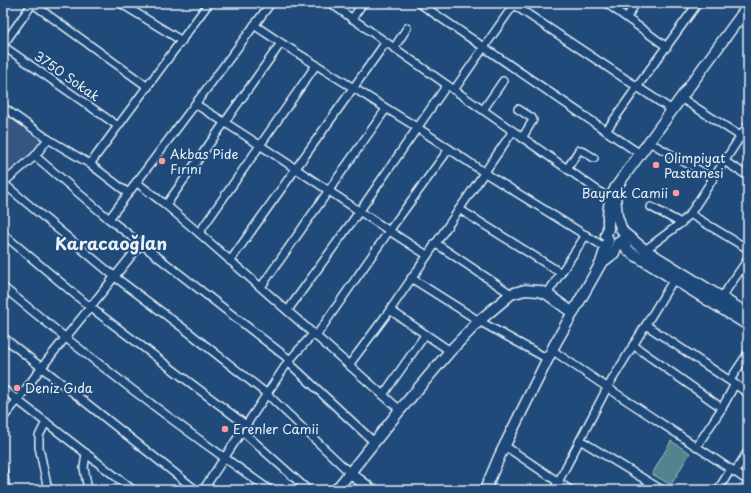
<svg xmlns="http://www.w3.org/2000/svg" width="751" height="493" font-family="'Playpen Sans',sans-serif">
	<style>
		.built { fill: #365781 }
		.green { fill: #54838d; stroke: #9ebac2 }
		.lines { fill: none; stroke-linecap: round; stroke-linejoin: round }
		.street-casing { stroke: #e8f1f8; stroke-width: 10 }
		.secondary-casing { stroke: #e8f1f8; stroke-width: 13 }
		.street { stroke: #1f4a7a; stroke-width: 7 }
		.secondary { stroke: #1f4a7a; stroke-width: 10 }
		.poi-dot { fill: #ff9aa2; stroke: #1f4a7a; stroke-width: 1.5 }
		.labels { text-anchor: middle; stroke-width: 4; stroke-linejoin: round; paint-order: stroke }
		.street-label { font-size: 13px; fill: #e8f1f8; stroke: #1f4a7a }
		.poi-label { font-size: 13px; fill: #e8f1f8; stroke: #1f4a7a; text-anchor: start }
		.district-label { font-size: 17px; font-weight: bold; fill: #e8f1f8; stroke: #1f4a7a }
	</style>
	<rect width="100%" height="100%" fill="#1f4a7a"/>
	<filter id="ink" filterUnits="userSpaceOnUse"><feTurbulence type="fractalNoise" baseFrequency=".025" numOctaves="2"/><feDisplacementMap in="SourceGraphic" scale="8" xChannelSelector="R" yChannelSelector="G"/><feConvolveMatrix kernelMatrix="1 2 1 2 8 2 1 2 1" color-interpolation-filters="sRGB"/></filter>
	<g filter="url(#ink)">
		<path class="built" d="M3 110 47 139 3 177Z"/>
		<path class="green" d="M671 441 690 453 671 485 652 474Z"/>
		<g class="lines">
			<defs>
				<g id="street">
					<path d="M120 3 182 41"/>
					<path d="M330 3 610 199H614"/>
					<path d="M419 3 640 154"/>
					<path d="M511 3 672 110"/>
					<path d="M606 3 667 47"/>
					<path d="M33 4 148 87"/>
					<path d="M627 17 636 3"/>
					<path d="M352 19 363 3"/>
					<path d="M254 25 281 43 418 128 485 173 606 248"/>
					<path d="M3 45 33 3"/>
					<path d="M3 46 118 126"/>
					<path d="M394 48 407 28"/>
					<path d="M454 90 515 3"/>
					<path d="M681 98 748 141"/>
					<path d="M195 104C274 152 349 206 427 255"/>
					<path d="M3 107 48 139 90 164 128 193"/>
					<path d="M518 109 532 118 533 120 522 138"/>
					<path d="M483 110 503 81"/>
					<path d="M606 131 637 87 698 3"/>
					<path d="M649 142 713 178"/>
					<path d="M35 156 109 219 290 360"/>
					<path d="M724 161 748 176"/>
					<path d="M90 164 209 3"/>
					<path d="M567 169 579 150H581L594 158"/>
					<path d="M136 182 166 205 199 233 400 410"/>
					<path d="M3 183 115 277 191 334 267 394 350 473"/>
					<path d="M3 183 35 156 48 139"/>
					<path d="M166 205 281 43"/>
					<path d="M651 207 681 223"/>
					<path d="M459 209 561 273"/>
					<path d="M690 214 748 249"/>
					<path d="M109 219 271 3"/>
					<path d="M199 233 316 65"/>
					<path d="M3 234 90 307 246 425"/>
					<path d="M435 243 511 294"/>
					<path d="M645 250 681 223 690 214 748 125"/>
					<path d="M230 261 386 42"/>
					<path d="M411 278 479 321 548 359"/>
					<path d="M3 287C89 358 178 426 270 490"/>
					<path d="M261 287 386 109"/>
					<path d="M547 294 586 235"/>
					<path d="M721 298 748 259"/>
					<path d="M288 310 359 212 447 85"/>
					<path d="M390 310 450 351"/>
					<path d="M646 325 748 393"/>
					<path d="M316 336 389 231 449 149"/>
					<path d="M3 337 196 490"/>
					<path d="M633 345 722 408"/>
					<path d="M552 350C617 395 683 437 748 481"/>
					<path d="M288 362 374 442"/>
					<path d="M349 365 390 310 513 131"/>
					<path d="M730 380 748 353"/>
					<path d="M3 389 133 490"/>
					<path d="M383 395 425 335"/>
					<path d="M3 418 17 401 41 368 141 244"/>
					<path d="M46 422 39 436V447L48 490"/>
					<path d="M242 431 308 490"/>
					<path d="M580 440 662 490"/>
					<path d="M505 446 570 490"/>
					<path d="M697 446 722 408 735 384"/>
					<path d="M86 453 84 468 88 490"/>
					<path d="M3 470 6 490"/>
					<path d="M735 472 748 451"/>
					<path d="M203 490 288 362 313 334"/>
					<path d="M554 490 607 388 674 279"/>
					<path d="M718 490 731 469"/>
				</g>
				<g id="secondary">
					<path d="M615 195 617 216 621 228 623 232 645 250 748 314"/>
					<path d="M621 241 630 252 748 325"/>
					<path d="M601 263 614 253 618 243"/>
					<path d="M350 473 372 490"/>
					<path d="M336 490 400 410 450 351 479 321 511 294 525 290 539 291 547 294 573 313"/>
					<path d="M485 490 500 455 555 344 601 263 608 240 606 235 608 229V215L610 199 616 187 748 6"/>
				</g>
			</defs>
			<use href="#street" class="street-casing"/>
			<use href="#secondary" class="secondary-casing"/>
			<use href="#street" class="street"/>
			<use href="#secondary" class="secondary"/>
		</g>
	</g>
	<g class="poi-dot">
		<circle cx="162" cy="161" r="4"/>
		<circle cx="656" cy="165" r="4"/>
		<circle cx="676" cy="193" r="4"/>
		<circle cx="17" cy="388" r="4"/>
		<circle cx="225" cy="429" r="4"/>
	</g>
	<g class="labels">
		<g class="street-label">
			<text transform="translate(67 76) rotate(35)" y="5">3750 Sokak</text>
		</g>
		<g class="poi-label">
			<text x="170" y="159">Akbas Pide<tspan x="170" dy="15">Fırını</tspan></text>
			<text x="664" y="163">Olimpiyat<tspan x="664" dy="15">Pastanesi</tspan></text>
			<text x="668" y="198" text-anchor="end">Bayrak Camii</text>
			<text x="25" y="393">Deniz Gıda</text>
			<text x="233" y="434">Erenler Camii</text>
		</g>
		<g class="district-label">
			<text x="111" y="250">Karacaoğlan</text>
		</g>
	</g>
	<rect width="751" height="493" fill="none" stroke="#1f4a7a" stroke-width="16"/>
	<rect x="8" y="8" width="735" height="477" fill="none" stroke="#e8f1f8" stroke-width="1.5" filter="url(#ink)"/>
</svg>
